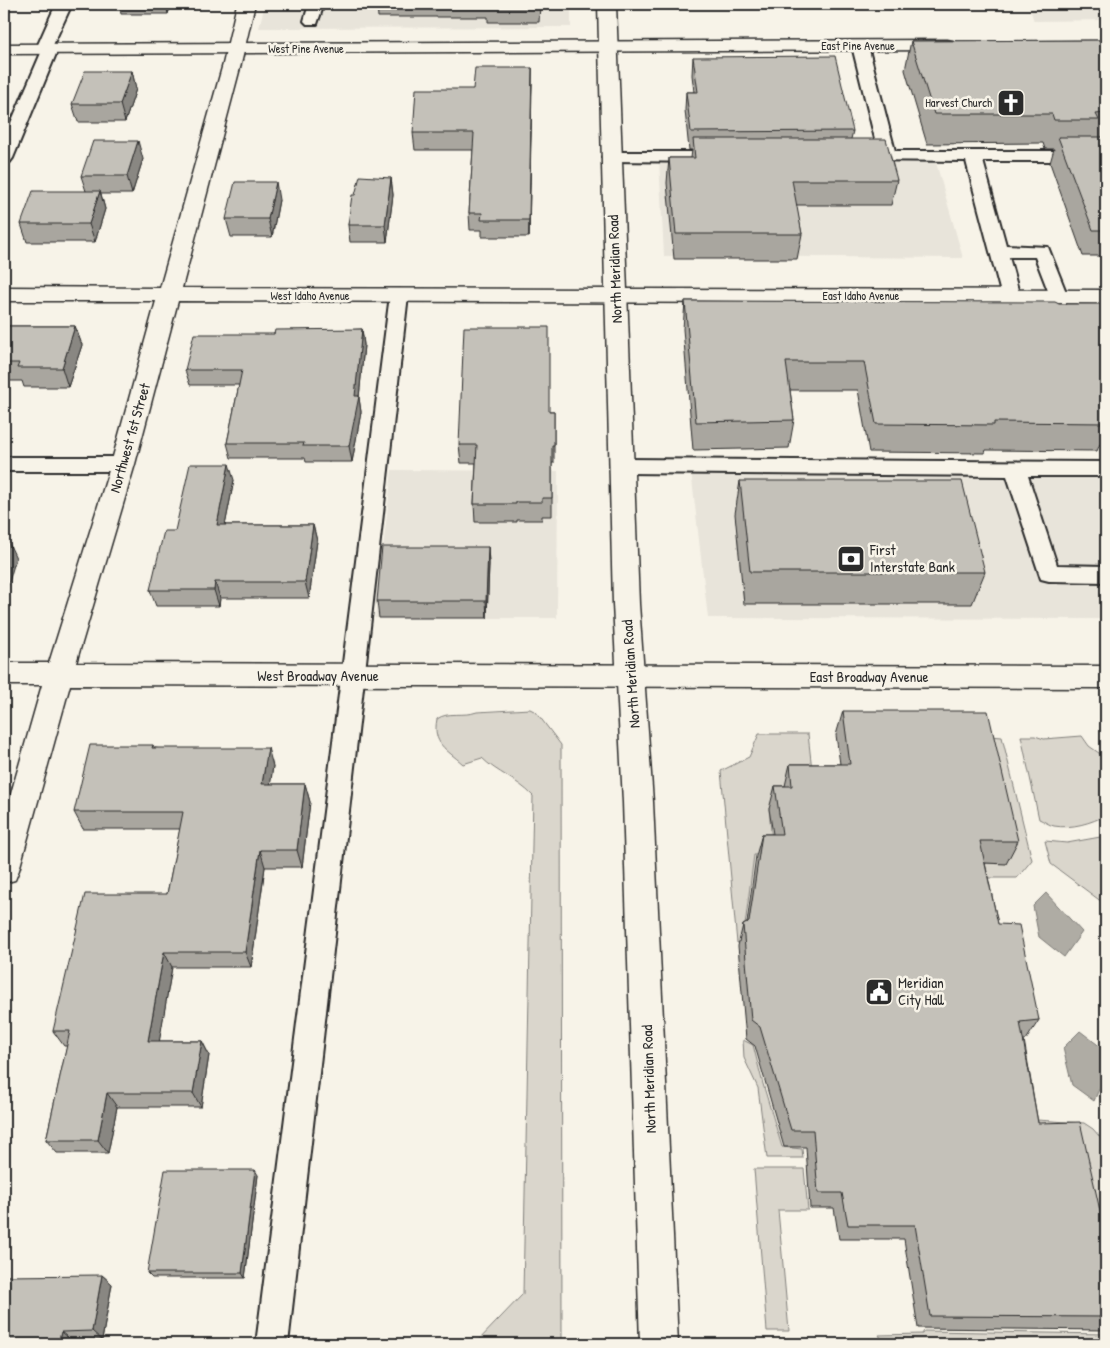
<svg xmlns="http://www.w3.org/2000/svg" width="1110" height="1348" font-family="'Patrick Hand',sans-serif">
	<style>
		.built { fill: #e8e4da }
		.green { fill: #dad6cc; stroke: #82807c }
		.water { fill: #afaca4; stroke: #7a7874 }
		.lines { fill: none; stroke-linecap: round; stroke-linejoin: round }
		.service-casing { stroke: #2b2b2b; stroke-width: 4 }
		.minor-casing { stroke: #2b2b2b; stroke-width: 3 }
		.tertiary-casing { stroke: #2b2b2b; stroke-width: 3 }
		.primary-casing { stroke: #2b2b2b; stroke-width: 3 }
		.service { fill: #f7f3e8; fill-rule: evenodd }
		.minor { fill: #f7f3e8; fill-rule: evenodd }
		.tertiary { fill: #f7f3e8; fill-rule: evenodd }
		.primary { fill: #f7f3e8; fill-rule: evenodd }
		.wall { fill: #a9a69f; stroke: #2b2b2b }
		.shaded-wall { fill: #898782; stroke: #2b2b2b }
		.building { fill: #c4c1b9; stroke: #2b2b2b }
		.labels { text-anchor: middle; stroke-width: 5; stroke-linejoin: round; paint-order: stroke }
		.far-street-label { font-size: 12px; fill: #2b2b2b; stroke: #f7f3e8 }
		.far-poi-label { font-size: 12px; fill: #2b2b2b; stroke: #f7f3e8; text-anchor: end }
		.street-label { font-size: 15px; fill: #2b2b2b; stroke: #f7f3e8 }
		.poi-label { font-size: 15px; fill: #2b2b2b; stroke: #f7f3e8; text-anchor: start }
	</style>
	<rect width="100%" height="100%" fill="#f7f3e8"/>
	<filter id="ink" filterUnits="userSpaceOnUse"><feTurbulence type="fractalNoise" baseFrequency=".02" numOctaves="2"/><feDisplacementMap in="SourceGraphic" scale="10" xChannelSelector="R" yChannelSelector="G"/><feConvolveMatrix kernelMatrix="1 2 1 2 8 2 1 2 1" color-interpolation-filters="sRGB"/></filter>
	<g filter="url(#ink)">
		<g class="built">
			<path d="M265 4H571V27L259 28Z"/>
			<path d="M1028 4H1106V20L1034 21Z"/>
			<path d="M659 159H935L963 258 664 256Z"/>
			<path d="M392 470 558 471 557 618H375Z"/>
			<path d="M691 471 1106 472V619L708 618Z"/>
		</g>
		<g class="green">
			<path d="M530 709 536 712 561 745 562 1344H475L523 1294 533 796C517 779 497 773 482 758L463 764C446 749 432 744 437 719 448 711 463 717 477 712Z"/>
			<path d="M759 734H808L814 788 786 808H769L773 854 754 855 743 941 737 943 721 771 749 757Z"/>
			<path d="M979 735 1002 737 1032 860 1017 878H987L969 863H1006Z"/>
			<path d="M1021 736H1035L1044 739 1082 736 1089 746 1106 758V815C1092 823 1071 829 1054 826 1049 825 1044 821 1039 819Z"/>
			<path d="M1106 836V905L1051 864 1045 841 1067 843Z"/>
			<path d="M743 1040 753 1045 763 1084 782 1147 802 1149 803 1158H767L758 1088 744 1058Z"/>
			<path d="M1022 1045 1037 1120 1084 1123 1093 1129 1106 1144V1317L1024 1140Z"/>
			<path d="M754 1169H804L808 1210H778L789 1331H767Z"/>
			<path d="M924 1331 1106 1334V1344L884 1343 879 1335 922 1334Z"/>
		</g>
		<g class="water">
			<path d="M1046 893 1082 932 1064 957 1039 937 1033 906Z"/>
			<path d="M1080 1031 1106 1051V1073L1094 1101 1072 1085 1063 1048Z"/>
		</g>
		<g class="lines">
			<defs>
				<g id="service">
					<path d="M56 4H72L53 45 58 49 13 158 10 162 4 163V139L41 53 36 49Z"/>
					<path d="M309 4H324L317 24H307L304 21Z"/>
					<path d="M860 41 866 43 868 46 895 151H1106V161H983L1006 245 1048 247 1068 297 1066 301 1059 303 1052 301 1035 257H1009L1020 297 1018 301 1011 303 1004 301 1002 297 966 161 852 160 849 156 852 152 878 151 852 46 854 43Z"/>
					<path d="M611 152H722L728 153 731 157 728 161 722 162 605 161 602 157 605 153Z"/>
					<path d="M399 289 406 291 408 295 288 1344H256L390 295 392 291Z"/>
					<path d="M4 457H123L130 459 134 464 130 469 123 471H4Z"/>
					<path d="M623 459 1106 462V476H1028L1057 565 1106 566V582L1049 581 1041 579 1007 476 623 473 616 471 612 466 616 461Z"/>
				</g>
				<path id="minor" d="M237 4H255L241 64 182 288 1106 290V304L178 301 135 464 76 663 1106 666V688L70 685 19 870 15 880 4 883V818L42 685H4V663H49L111 464 156 301H4V287L160 288 223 64Z"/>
				<path id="tertiary" d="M947 40 953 41 956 45 953 49 947 50 4 54V44Z"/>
				<path id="primary" d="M598 4H616L639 604 653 802 678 1344H640L623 802 613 604Z"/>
			</defs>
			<use href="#service" class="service-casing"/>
			<use href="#minor" class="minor-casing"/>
			<use href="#tertiary" class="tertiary-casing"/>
			<use href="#primary" class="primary-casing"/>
			<use href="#service" class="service"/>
			<use href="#minor" class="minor"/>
			<use href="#tertiary" class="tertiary"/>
			<use href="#primary" class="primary"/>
		</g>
		<g class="wall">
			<path d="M119 4H171L168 14H121Z"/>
			<path d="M377 4H540L539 22H488V17H378Z"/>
			<path d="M737 4H773L772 8H737Z"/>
			<path d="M1096 4H1106V25Z"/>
			<path d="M1106 40V136H1105L1104 138 1106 144V256H1083L1050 163 1054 149H1045L1043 143 927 144 905 70 911 41Z"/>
			<path d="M693 57 853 131 851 139 897 180 891 205H796L802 234 797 259H674L667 183 669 158H691L692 150H689L685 110 686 92H694L692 75Z"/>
			<path d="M532 68 529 237H482V230H470L469 213 473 150H415L413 133 473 89Z"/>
			<path d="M132 71 136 89 125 122H78L72 104Z"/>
			<path d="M143 159 132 194H101L105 209 95 242H27L21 224 86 191 81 176Z"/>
			<path d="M391 178 393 195 387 242H350L348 225 355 195Z"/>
			<path d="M279 200 272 237H231L226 219Z"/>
			<path d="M685 301 1106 304V444H1100L1097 451 986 450 985 453 869 452 858 390H790L794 420 789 448 693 450 683 329Z"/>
			<path d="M4 326H75L82 345 68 387H24L22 381H4Z"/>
			<path d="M362 329 364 345 359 398 361 412 352 462H306L305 458H231L227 443 239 385H190L185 370 274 334Z"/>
			<path d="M549 411H554V463H552V516H542V520H517V522H475L474 504 476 463H461L459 445Z"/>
			<path d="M234 480 225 525H313L317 541 309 598H220L219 606H156L150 590 175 531Z"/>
			<path d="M740 481 985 572 972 604H744L735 514Z"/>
			<path d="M488 547 489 564 487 618H379L377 601Z"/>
			<path d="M843 711 1018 841 1006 864 985 863 998 924 1039 1020 1026 1040H1024L1038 1123 1106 1237V1330L918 1328 904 1239H839L834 1208H810L806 1147H784L755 1046 746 1039 738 946 743 925 747 923 756 856 762 834H773L769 809 775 786H785L790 764H840L836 735Z"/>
			<path d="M153 745 155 748 273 766 270 784H305L310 802 302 867H265L251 967H172L159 1041H202L209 1055 201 1107H117L108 1153H57L46 1140 67 1046H64L53 1031 167 894 180 829H83L74 812Z"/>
			<path d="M258 1175 245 1278H152L147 1273Z"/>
			<path d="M102 1275 112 1284 102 1340 72 1341 71 1344H4Z"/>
		</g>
		<g class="shaded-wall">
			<path d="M166 4H171L168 14Z"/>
			<path d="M532 68V85L529 237V220Z"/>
			<path d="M132 71 136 89 125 122 120 104Z"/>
			<path d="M138 141 143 159 132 194 127 176Z"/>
			<path d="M391 178 393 195 387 242 385 225Z"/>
			<path d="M276 182 279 200 272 237 268 219Z"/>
			<path d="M100 191 105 209 95 242 89 224Z"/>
			<path d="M75 326 82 345 68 387 62 368Z"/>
			<path d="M362 329 364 345 359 398 361 412 352 462 349 446Z"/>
			<path d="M229 464 234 480 222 541 217 525Z"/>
			<path d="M313 525 317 541 309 598 305 582Z"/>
			<path d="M8 541 16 558 4 599V554Z"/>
			<path d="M488 547 489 564 487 618 486 601Z"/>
			<path d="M215 582 220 598 219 606 214 590Z"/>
			<path d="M268 748 273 766 268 802 262 784Z"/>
			<path d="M305 784 310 802 302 867 297 850Z"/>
			<path d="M260 850 265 867 251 967 245 952Z"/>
			<path d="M164 952 172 967 157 1055 148 1041Z"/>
			<path d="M202 1041 209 1055 201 1107 193 1093Z"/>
			<path d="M107 1093 117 1107 108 1153 98 1140Z"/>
			<path d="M255 1170 258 1175 245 1278 242 1273Z"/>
			<path d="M102 1275 112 1284 102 1340 92 1331Z"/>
			<path d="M61 1332 72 1341 71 1344H58Z"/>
		</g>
		<g class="building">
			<path d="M1106 40V113L1096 114 1099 120H1054L1052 114H934L911 41Z"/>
			<path d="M835 56 853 131 691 132 686 92H698L693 57Z"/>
			<path d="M475 68H532L529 220H481L482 213H469L474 133H413L416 89H473Z"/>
			<path d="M85 71H132L120 104H72Z"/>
			<path d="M1058 137H1103L1106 144V230H1093Z"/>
			<path d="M693 139H886L897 180H792L802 234H676L669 158H695Z"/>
			<path d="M93 141H138L127 176H81Z"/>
			<path d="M360 176 391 178 385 225H348L352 195H355Z"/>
			<path d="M235 182H276L268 219H226Z"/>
			<path d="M33 191H100L89 224H21Z"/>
			<path d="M685 301 1055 302 1059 304H1106V423L994 422V425L876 424 864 362H786L794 420 696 422Z"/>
			<path d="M4 326H75L62 368H17L19 363H4Z"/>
			<path d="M464 327H549V411H554V445H552V498H542V502H516V504H474L477 445H459Z"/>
			<path d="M362 329 355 396H359L349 446H303L304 443H227L242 370H185L194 334H274L275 330Z"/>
			<path d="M190 464H229L217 525H313L305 582H215L214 590H150L164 531H175Z"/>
			<path d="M740 481H962L985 572H750Z"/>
			<path d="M4 541H8L4 554Z"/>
			<path d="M382 547H488L486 601H377Z"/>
			<path d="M843 711H988L1018 841H980L998 924 1019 925 1039 1020 1020 1022 1038 1123 1080 1122 1106 1237V1317L930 1316 915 1225H848L842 1193H818L813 1130H791L760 1027 751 1020 743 925 749 922 762 834H782L775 786H792L790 764H850Z"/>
			<path d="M90 745H153L152 748H268L262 784H305L297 850H260L245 952H164L148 1041H202L193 1093H107L98 1140H46L70 1031H53L85 894H167L183 812H74Z"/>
			<path d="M165 1170H255L242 1273H147Z"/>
			<path d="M102 1275 92 1331 61 1332 58 1344H4V1276Z"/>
		</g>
	</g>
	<defs>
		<symbol id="church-square" viewBox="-11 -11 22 22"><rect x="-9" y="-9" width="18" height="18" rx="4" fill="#2b2b2b" stroke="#f7f3e8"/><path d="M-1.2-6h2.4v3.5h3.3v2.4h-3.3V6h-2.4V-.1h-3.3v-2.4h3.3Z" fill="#fff"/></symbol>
		<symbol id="bank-square" viewBox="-11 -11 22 22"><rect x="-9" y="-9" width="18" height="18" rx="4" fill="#2b2b2b" stroke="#f7f3e8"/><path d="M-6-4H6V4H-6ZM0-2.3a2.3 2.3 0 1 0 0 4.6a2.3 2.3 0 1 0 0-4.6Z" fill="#fff"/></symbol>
		<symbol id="civic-square" viewBox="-11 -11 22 22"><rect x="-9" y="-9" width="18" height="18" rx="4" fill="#2b2b2b" stroke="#f7f3e8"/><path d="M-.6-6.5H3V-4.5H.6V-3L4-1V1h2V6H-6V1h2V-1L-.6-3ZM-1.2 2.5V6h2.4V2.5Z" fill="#fff"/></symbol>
	</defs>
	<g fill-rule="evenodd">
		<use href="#church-square" x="995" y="87" width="32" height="32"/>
		<use href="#bank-square" x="835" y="543" width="32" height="32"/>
		<use href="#civic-square" x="863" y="976" width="32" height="32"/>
	</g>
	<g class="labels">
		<g class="far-street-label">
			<text x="858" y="50">East Pine Avenue</text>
			<text x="306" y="53">West Pine Avenue</text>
			<text x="310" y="300">West Idaho Avenue</text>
			<text x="861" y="300">East Idaho Avenue</text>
		</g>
		<g class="far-poi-label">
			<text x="992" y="107">Harvest Church</text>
		</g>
		<g class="street-label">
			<text transform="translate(615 269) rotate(-92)" y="5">North Meridian Road</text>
			<text transform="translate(130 438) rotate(-74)" y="5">Northwest 1st Street</text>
			<text transform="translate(631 674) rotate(-94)" y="5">North Meridian Road</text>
			<text x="318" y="681">West Broadway Avenue</text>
			<text x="869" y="682">East Broadway Avenue</text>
			<text transform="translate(649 1079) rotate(-92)" y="5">North Meridian Road</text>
		</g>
		<g class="poi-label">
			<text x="870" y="555">First<tspan x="870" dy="17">Interstate Bank</tspan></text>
			<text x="898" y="988">Meridian<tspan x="898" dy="17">City Hall</tspan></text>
		</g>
	</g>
	<rect width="1110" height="1348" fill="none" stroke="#f7f3e8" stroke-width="20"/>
	<rect x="10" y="10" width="1090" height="1328" fill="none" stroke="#2b2b2b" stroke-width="2" filter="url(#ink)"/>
</svg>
